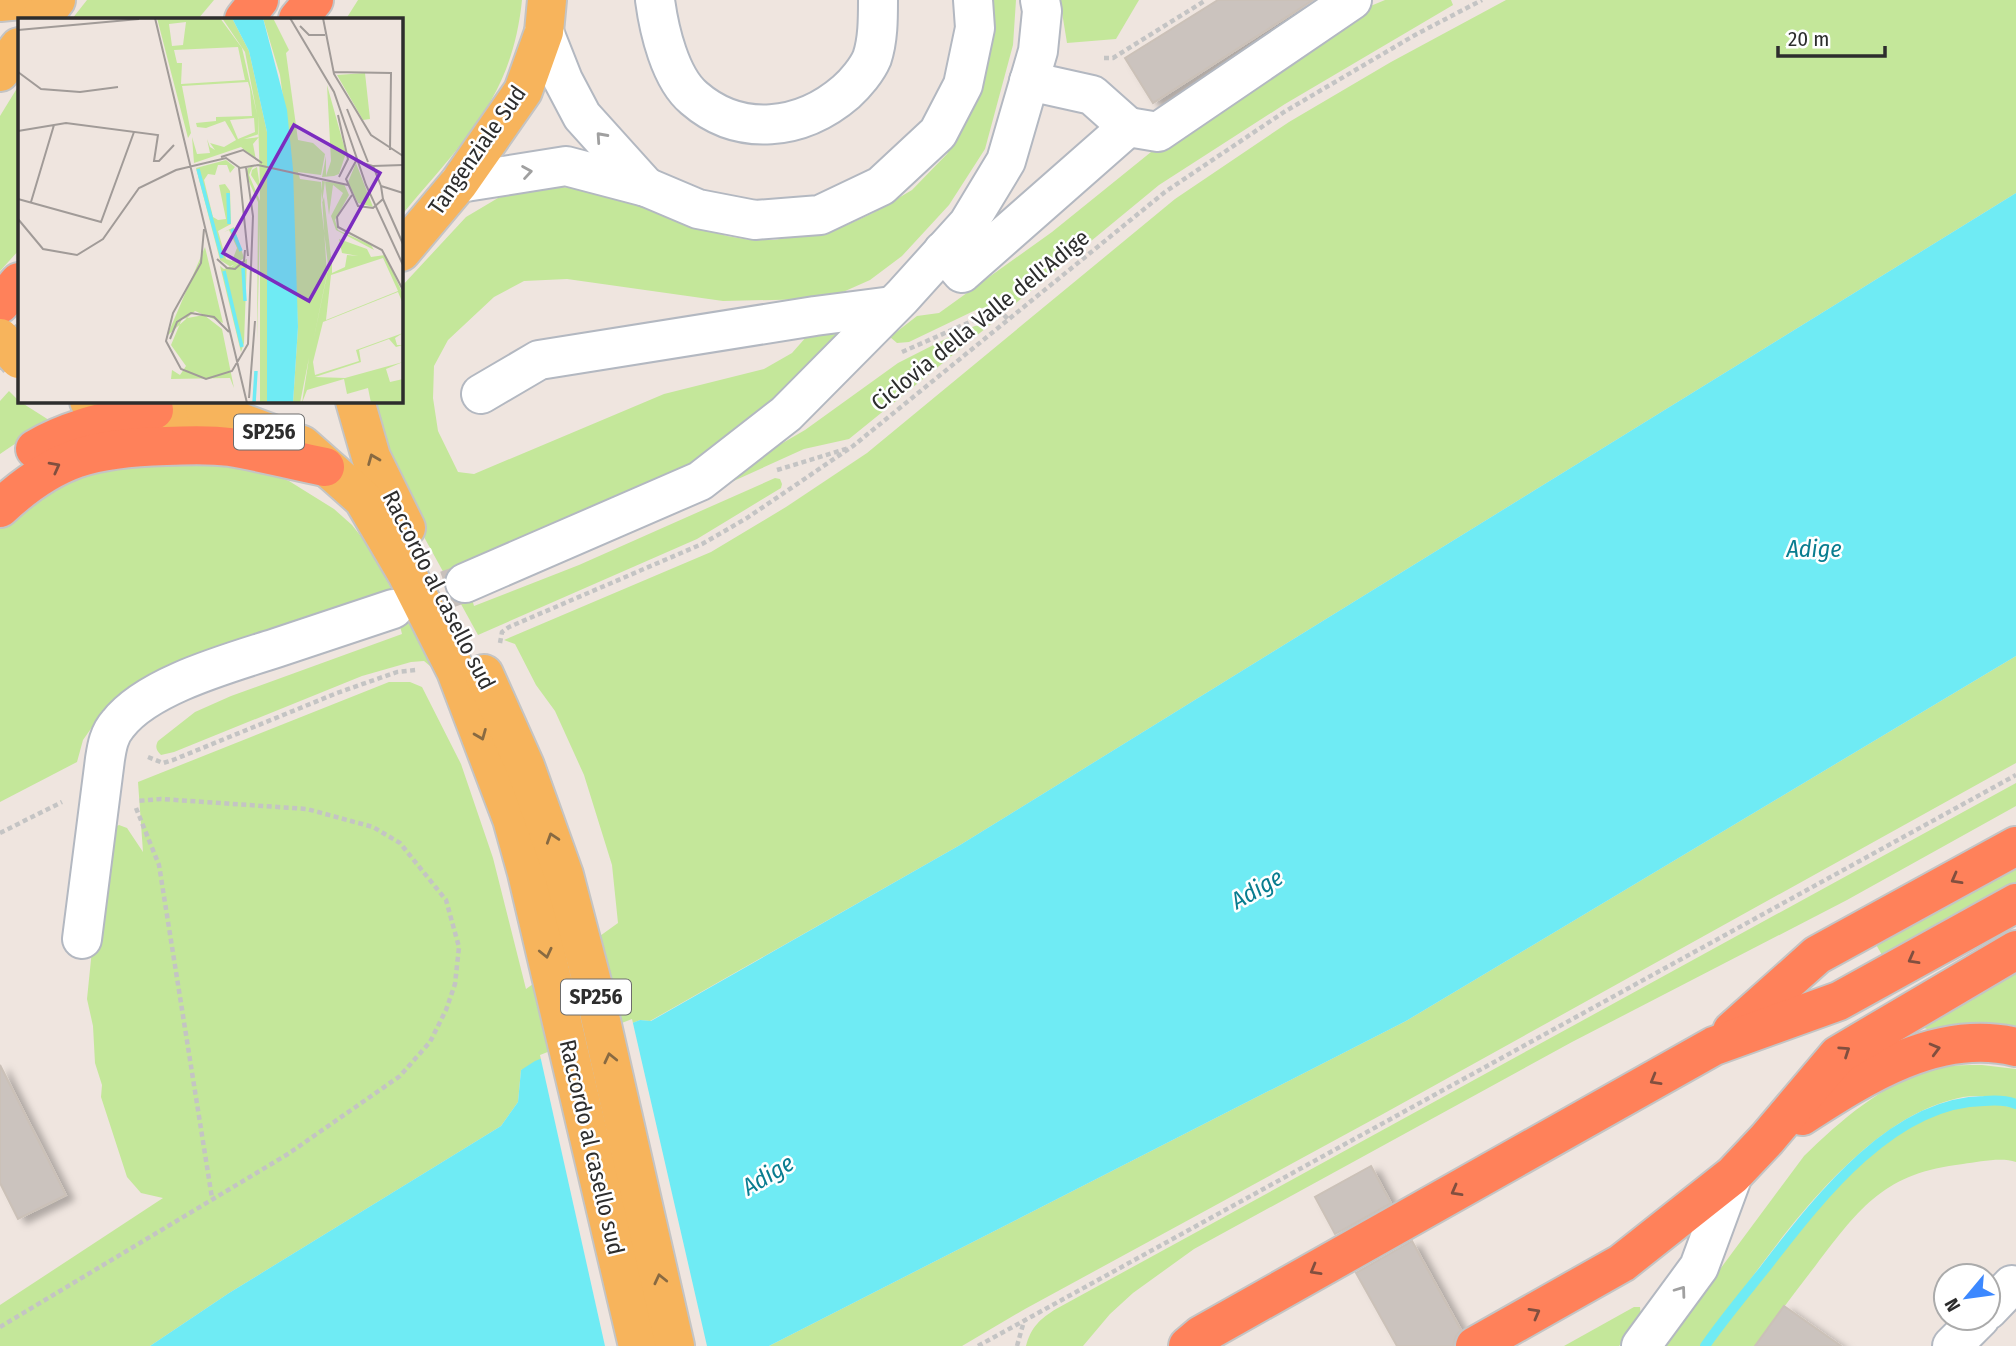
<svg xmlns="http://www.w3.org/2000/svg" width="2016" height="1346" font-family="'Fira Sans Condensed',sans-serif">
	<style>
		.green { fill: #c4e79a }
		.water { fill: #6febf4 }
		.pier { fill: #efe5df }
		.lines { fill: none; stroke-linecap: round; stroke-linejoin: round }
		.stream { stroke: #6febf4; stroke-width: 10 }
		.building { fill: #cbc3be; stroke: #cbc1b8; stroke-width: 2; filter: url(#shadow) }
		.minor-tunnel { stroke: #c8c0bb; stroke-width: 38; stroke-dasharray: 38 19; stroke-linecap: butt }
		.minor-casing { stroke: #b3b8c1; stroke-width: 42 }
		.major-casing { stroke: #c4c4c4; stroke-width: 42 }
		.highway-casing { stroke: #c4c4c4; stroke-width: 42 }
		.path { stroke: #c4c4c4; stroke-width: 4.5; stroke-dasharray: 5 3.5; stroke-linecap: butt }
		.minor { stroke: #fff; stroke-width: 38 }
		.major { stroke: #f7b45c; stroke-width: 38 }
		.highway { stroke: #ff815a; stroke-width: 38 }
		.major-bridge-casing { stroke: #c4c4c4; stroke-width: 42; stroke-linecap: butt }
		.major-bridge { stroke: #f7b45c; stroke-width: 38 }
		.oneway { stroke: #a0a0a0 }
		.oneway2 { stroke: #886a42 }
		.oneway3 { stroke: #814f3f }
		.labels { text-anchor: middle; stroke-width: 5; stroke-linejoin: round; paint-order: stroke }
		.shield { fill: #fff; stroke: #6c6c6c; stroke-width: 2 }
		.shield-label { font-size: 21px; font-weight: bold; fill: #2d2d2d }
		.street-label { font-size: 23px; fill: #2d2d2d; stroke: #fff }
		.water-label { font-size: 24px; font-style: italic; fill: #097d90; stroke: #fff }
		.inset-river { fill: none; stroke: #6febf4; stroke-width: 3.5 }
		.inset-road { fill: none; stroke: #a19b98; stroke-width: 2 }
		.view { fill: #7b2cbf; fill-opacity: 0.15; stroke: #7b2cbf; stroke-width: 3.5 }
		.inset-edge { fill: none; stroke: #2d2d2d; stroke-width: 3.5 }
	</style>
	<defs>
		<filter id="shadow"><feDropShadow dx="8" dy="4.5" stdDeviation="3.5" flood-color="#0004"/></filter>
	</defs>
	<rect width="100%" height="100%" fill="#efe5df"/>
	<g class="green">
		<path d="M87 0H214L198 19H72Z"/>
		<path d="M358 0H522C512 100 461 143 401 216V19H346Z"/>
		<path d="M991 0H1016L1013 45 985 149 949 205 902 256 870 280 843 292 814 299 723 301 567 279 524 281 494 297 448 340 434 366 433 398 438 431 458 472 474 474 664 394 764 369 792 353 815 327 845 325 772 401 693 467 472 599 474 606 579 565 775 478 780 479 782 484 781 488 697 539 478 635 413 517 368 401H401V287L466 217 498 198 535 186 579 188 619 194 670 218 727 236 750 240H774L821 232 847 225 873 213 912 190 947 154 969 112Z"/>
		<path d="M1060 0H1139L1116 39 1067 43Z"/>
		<path d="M1385 0H1451L1453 5 1285 104 1159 185 1011 307 980 308 909 342 897 343 890 337 917 316 939 313 1052 232 1156 148 1344 17Z"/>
		<path d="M1506 0H2016V193L960 845 650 1021 640 1020 521 1070 518 1102 501 1126 229 1293 150 1346H0V1305L163 1198 141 1193 127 1177 101 1097 102 1085 95 1063 93 1026 87 999 93 940 110 829 119 825 127 828 143 852 138 782 389 682H410L422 687 461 764 493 858 526 989 618 923 612 865 584 775 555 711 536 685 515 644 504 640 711 552 786 507 867 453 1175 199 1289 122 1391 62Z"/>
		<path d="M19 85V250L0 271V116Z"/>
		<path d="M991 324 849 439 804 449 716 489 748 463 805 430 898 363 959 332 975 326Z"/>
		<path d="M9 391 19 401 52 422 31 433 0 454V401Z"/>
		<path d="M185 461 256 469 289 481 334 509 352 525 367 544 436 671 424 661 411 662 362 676 174 752 161 755C156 750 155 747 158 741L195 712 231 696 402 634 400 626 97 720 83 740 77 762 0 802V529L27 505 91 469Z"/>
		<path d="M2016 656V763L1383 1114 1025 1309 962 1346H769L1406 1021Z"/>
		<path d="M2016 783V806L1847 900 1572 1042 1194 1249 1133 1293 1110 1314 1083 1346H1026C1031 1327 1040 1319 1056 1309Z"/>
		<path d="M2016 864V884L1882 955 1874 941Z"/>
		<path d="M2016 972V1026L1985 1024 1927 1029 1922 1027Z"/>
		<path d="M1982 1065 2016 1069V1101C1999 1098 1981 1094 1963 1097 1854 1118 1764 1263 1702 1346H1663L1804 1156C1840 1121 1883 1083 1933 1069 1949 1065 1966 1065 1982 1065Z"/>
		<path d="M1984 1102 2016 1108V1162C2001 1157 1979 1162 1963 1164 1885 1173 1861 1206 1816 1265 1795 1292 1775 1319 1755 1346H1709C1771 1265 1845 1149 1942 1110 1956 1105 1970 1104 1984 1102Z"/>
		<path d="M1634 1307H1640L1641 1317 1619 1346H1564Z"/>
	</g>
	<path class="water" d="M2016 193V656L1406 1021 769 1346H150L229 1293 501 1126 518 1102 521 1070 535 1061 640 1020 651 1021 960 845Z"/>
	<path class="pier" d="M632 1019 707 1346H605L540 1055Z"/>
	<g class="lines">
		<path class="stream" d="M1705 1346C1723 1320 1744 1295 1764 1270 1816 1203 1891 1102 1984 1101 1995 1100 2006 1100 2016 1104"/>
	</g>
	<g class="building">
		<path d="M1218 0H1313L1153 103 1125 58Z"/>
		<path d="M0 1065 66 1195 18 1219 0 1183Z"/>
		<path d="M1371 1166 1391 1203 1335 1234 1315 1197Z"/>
		<path d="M1412 1241 1461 1330 1456 1336 1453 1346H1397L1356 1273Z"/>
		<path d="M1784 1306 1841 1346H1755Z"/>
	</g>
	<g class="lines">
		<path class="minor-tunnel" d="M393 609 465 583"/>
		<defs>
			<g id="minor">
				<path d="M655 0C659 30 670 78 694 98 740 138 802 130 846 92 855 84 867 70 872 58 878 40 878 19 878 0"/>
				<path d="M544 32 563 80 582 116 646 187"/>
				<path d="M1128 127 1158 132 1352 0"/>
				<path d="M459 183 566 166 646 187 698 209 755 220 820 215 881 186 938 133 963 85 975 28 973 0"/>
				<path d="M943 251 962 273 1128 127 1092 95 1029 81"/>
				<path d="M481 394 539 360 815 316 892 306"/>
				<path d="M465 583 700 481 786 414 902 297 968 224 1006 161 1038 51 1042 11 1040 0"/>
				<path d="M82 939 105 759C107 746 109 734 118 724 148 685 230 663 276 648 315 635 354 622 393 609"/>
				<path d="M1988 1310 2012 1285"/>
				<path d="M1641 1346 1699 1267 1733 1175"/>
				<path d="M1952 1346 1980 1318"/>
			</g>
			<g id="major">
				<path d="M0 2 20 0"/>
				<path d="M41 19 56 0"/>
				<path d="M0 72 19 47"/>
				<path d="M401 252 459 183 523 91 544 32 547 0"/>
				<path d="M89 401C131 415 187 414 229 403"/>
				<path d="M355 401 371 457 406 528"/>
				<path d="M205 409 302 445 363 499 407 574 456 671 512 819 527 873 638 1346"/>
				<path d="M484 674 525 766 564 875 594 990 675 1346"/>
			</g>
			<g id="highway">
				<path d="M244 19 259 0"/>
				<path d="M298 19 314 0"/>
				<path d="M0 304 19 282"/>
				<path d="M35 449C72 427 113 420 154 410"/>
				<path d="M0 508C55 457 93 448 166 446 187 445 209 444 230 447 262 452 293 461 325 467"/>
				<path d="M1732 1031 1817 955 2016 846"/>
				<path d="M1802 1116C1864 1076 1938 1028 2016 1047"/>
				<path d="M1188 1346 1201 1335 1714 1046 1839 1001 2016 903"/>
				<path d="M1475 1346 1622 1263 1733 1175 1767 1139 1838 1055 2016 950"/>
			</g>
		</defs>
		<use href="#minor" class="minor-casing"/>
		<use href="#major" class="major-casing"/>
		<use href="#highway" class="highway-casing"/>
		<g class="path">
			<path d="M1104 58H1113L1206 0"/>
			<path d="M902 352 988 314H1003L1008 319"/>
			<path d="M777 470 849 448"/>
			<path d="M500 643 502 632 509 627 702 544 747 518 853 446 1165 192 1284 112 1415 35 1482 0"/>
			<path d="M148 757 163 763 173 760 337 693 397 672 416 670"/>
			<path d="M136 808 159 865 212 1198"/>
			<path d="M0 833 62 802"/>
			<path d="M0 1327 288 1154 400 1076 430 1042 446 1010 455 984 459 947 446 900 400 843 373 827 307 809 161 799 137 801"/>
			<path d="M978 1346 2016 775"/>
			<path d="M1017 1346 1024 1321"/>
		</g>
		<use href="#minor" class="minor"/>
		<use href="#major" class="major"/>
		<use href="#highway" class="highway"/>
		<defs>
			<path id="major-bridge" d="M0 338 19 359"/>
		</defs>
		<use href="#major-bridge" class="major-bridge-casing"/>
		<use href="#major-bridge" class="major-bridge"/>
	</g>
	<defs><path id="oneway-chevron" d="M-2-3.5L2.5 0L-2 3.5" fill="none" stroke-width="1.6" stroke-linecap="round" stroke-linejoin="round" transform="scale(1.75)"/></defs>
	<g class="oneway">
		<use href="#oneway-chevron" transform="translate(601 137) rotate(-132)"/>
		<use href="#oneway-chevron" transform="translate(527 172) rotate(-9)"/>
		<use href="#oneway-chevron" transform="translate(1681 1291) rotate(-54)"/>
	</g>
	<g class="oneway2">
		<use href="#oneway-chevron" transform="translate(373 459) rotate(-112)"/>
		<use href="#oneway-chevron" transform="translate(481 735) rotate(68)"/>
		<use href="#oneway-chevron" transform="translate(552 838) rotate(-108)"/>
		<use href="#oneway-chevron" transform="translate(546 953) rotate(77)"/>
		<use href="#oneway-chevron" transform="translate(610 1058) rotate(-103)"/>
		<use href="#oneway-chevron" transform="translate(660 1279) rotate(-103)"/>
	</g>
	<g class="oneway3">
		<use href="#oneway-chevron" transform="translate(55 467) rotate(-28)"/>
		<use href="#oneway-chevron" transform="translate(1956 879) rotate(151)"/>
		<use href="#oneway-chevron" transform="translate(1913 959) rotate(151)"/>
		<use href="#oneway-chevron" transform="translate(1935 1049) rotate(-15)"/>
		<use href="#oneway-chevron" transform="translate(1845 1051) rotate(-34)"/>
		<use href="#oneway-chevron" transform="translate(1655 1080) rotate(150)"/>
		<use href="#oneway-chevron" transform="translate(1456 1191) rotate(151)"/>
		<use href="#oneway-chevron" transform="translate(1315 1270) rotate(150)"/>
		<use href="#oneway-chevron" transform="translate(1535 1313) rotate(-29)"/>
	</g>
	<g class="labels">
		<g class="shield">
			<rect x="234" y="414.5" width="70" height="35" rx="5"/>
			<rect x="561" y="979.5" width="70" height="35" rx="5"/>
		</g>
		<g class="shield-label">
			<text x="269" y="439">SP256</text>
			<text x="596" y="1004">SP256</text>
		</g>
		<g class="street-label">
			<text transform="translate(477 150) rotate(-55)" y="8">Tangenziale Sud</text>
			<text transform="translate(980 320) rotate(-39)" y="8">Ciclovia della Valle dell'Adige</text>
			<text transform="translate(439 590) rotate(63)" y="8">Raccordo al casello sud</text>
			<text transform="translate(592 1147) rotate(77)" y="8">Raccordo al casello sud</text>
		</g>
		<g class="water-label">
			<text x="1814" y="557">Adige</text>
			<text transform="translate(1257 889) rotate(-30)" y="8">Adige</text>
			<text transform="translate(768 1175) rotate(-31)" y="8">Adige</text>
		</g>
	</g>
	<g transform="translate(18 18)">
		<rect width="385" height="385" fill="#efe5df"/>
		<path d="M139 0H202L224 30 239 96 227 34 204 0H214L231 33 249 114V385H242V206L239 324 240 184 228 157 230 150 238 147 234 150 231 157 242 183V171L233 157 234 152 239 149 242 169 240 98 241 116 226 121 241 119 235 126 238 142 223 129 176 145 174 119 179 136 192 135 189 121 192 129 197 132 192 125 206 129 218 122 207 103 188 110 179 109 178 105 198 103V99L234 98 232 71 230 64 164 68 173 115 170 120ZM168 4 165 27 154 28 151 6ZM220 29 227 62 163 66 164 45H159L156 32ZM236 100 237 114 220 121 212 102ZM245 0H255L271 32 268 35 280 122 295 125 307 136 303 157 280 154 282 161 303 164 309 257 295 324 310 251 314 243V255L327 249 329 237 340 238 324 235 321 221 349 231 353 239 367 237 385 276V286L380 274 305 304 295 344 297 357 341 343 338 332 385 315 377 320 379 327H385L378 329 371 321 341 332 343 344 297 359 327 360 385 344 368 351 372 364 385 361V385H353L350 370 329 376 326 361 289 372 284 385 291 340 282 385H275L280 309 271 124 262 57ZM365 240 380 273 308 302 313 257ZM347 55 352 101 345 102 319 57ZM309 67 328 135 321 156 316 158 304 159 308 138V158L313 143ZM208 142 217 149 212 155 209 147H200L197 157 190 156 186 162 195 199 200 202 208 201 201 167 207 166 212 173 213 206 200 213 208 241 214 243 219 230 211 212 206 214 216 209 226 240 213 249 202 242 178 150ZM338 145 355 189 340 185 330 164ZM304 163 326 166 331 177 317 202 320 212 353 227 356 232 318 212 313 198 325 175 315 167 311 197 307 163 304 185 306 179 313 239 310 247 303 187ZM187 229 205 305 177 293 149 318ZM229 241 226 325 223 334 202 248 206 251ZM186 297 204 311 216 370 212 360 153 361 154 352 162 357 168 348 153 327 164 301Z" fill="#c4e79a" fill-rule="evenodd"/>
		<path d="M214 0H245L269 92 275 151 280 309 275 385H249V114L231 33Z" fill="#6febf4"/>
		<path class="inset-river" d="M180 151 204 240M210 175 211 206M214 211 223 233M225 250 227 283M206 253 224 329M236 385 238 353"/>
		<path class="inset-road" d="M137 0 229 385M272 0 316 74 348 167 385 247M305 0 316 56 353 117 385 138M282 8 291 17H307M0 12 121 1M0 54 23 71 62 74 100 69M315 54 373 55 372 132M329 91 350 144M320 97 330 141 321 159M0 113 48 105 140 117 136 143H141L156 127M203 139 225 132 244 145M338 143 355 148 363 168 365 181 355 190 340 188 328 161ZM355 148 385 147M221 150 230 238M363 168 385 175M334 177 319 199 320 209 364 232 385 272M0 181 83 204 116 114M365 181 385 226M13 184 36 107M0 201 25 231 59 237 85 221 121 170 158 152 208 140 222 150 240 147 330 167M186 211 183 245 155 295 148 323 163 351 188 361 214 353 230 326 235 198 228 149M199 241 209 250 217 251 226 243 227 232M152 321 159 304 173 295 196 299 211 314M231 380 237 303"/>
		<path class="view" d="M276 107 362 155 291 283 205 235Z"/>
		<rect width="385" height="385" class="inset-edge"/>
	</g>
	<g transform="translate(1967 1297) rotate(241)"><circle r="33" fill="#ffffff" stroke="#ababab" stroke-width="2"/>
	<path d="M0-5L12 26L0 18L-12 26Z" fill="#3c88ff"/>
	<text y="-10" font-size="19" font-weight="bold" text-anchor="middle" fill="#2d2d2d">N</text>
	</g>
	<path d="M1778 46v10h107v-10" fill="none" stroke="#2d2d2d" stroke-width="3.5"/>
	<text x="1788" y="46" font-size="21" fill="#2d2d2d" stroke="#ffffff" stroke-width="5" paint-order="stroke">20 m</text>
</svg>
